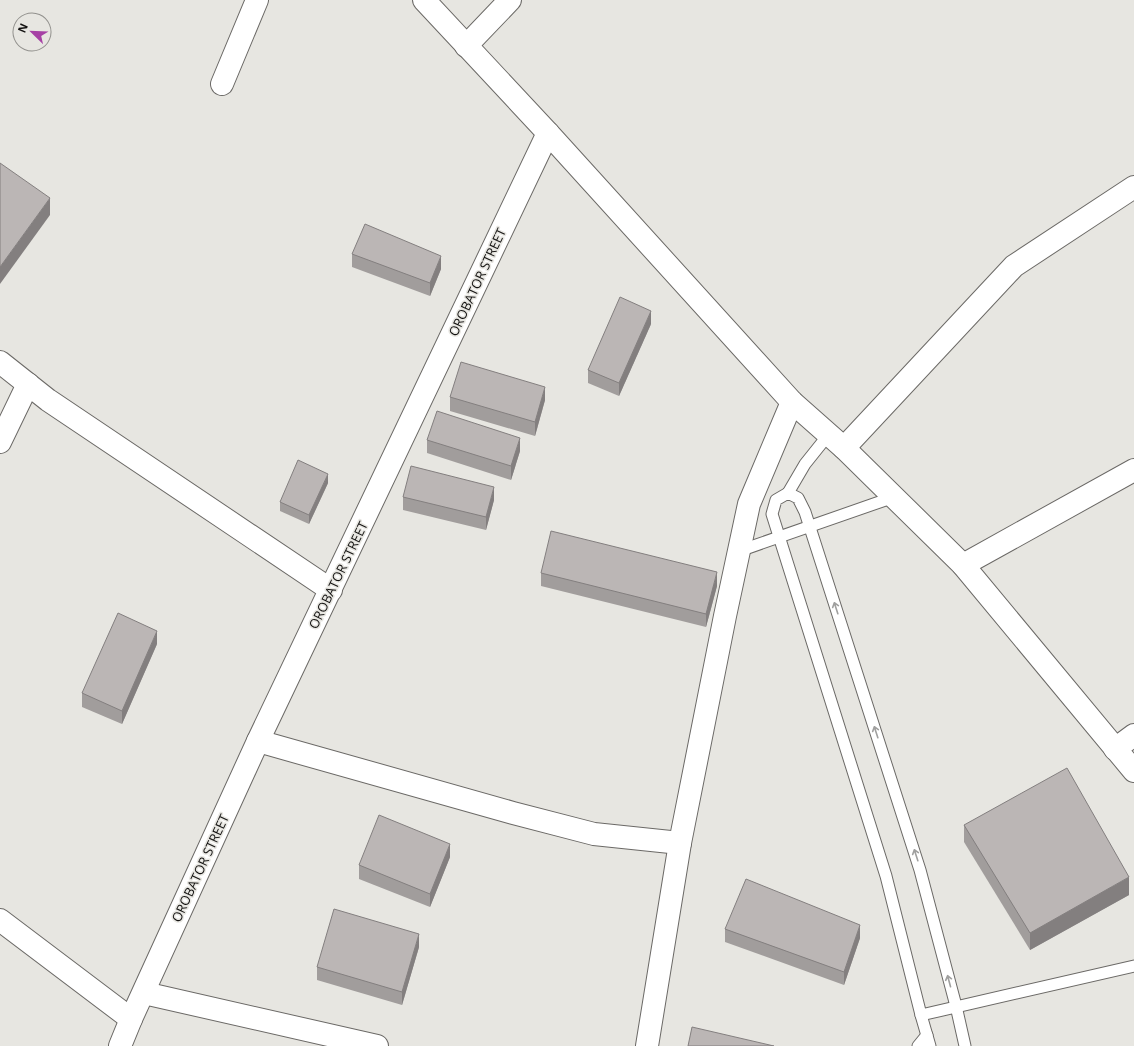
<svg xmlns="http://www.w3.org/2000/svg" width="1134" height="1046" font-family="'Open Sans',sans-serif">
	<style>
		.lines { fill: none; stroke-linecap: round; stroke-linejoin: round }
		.lane-casing { stroke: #6b6966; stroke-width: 13 }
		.street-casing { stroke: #6b6966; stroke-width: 24 }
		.lane { stroke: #fff; stroke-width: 11 }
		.street { stroke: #fff; stroke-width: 22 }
		.wall { fill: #a19d9c }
		.shaded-wall { fill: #837f7f }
		.building { fill: #bbb6b5; stroke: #837f7f }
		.oneway { stroke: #a0a09f }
		.labels { text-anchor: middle; stroke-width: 3; stroke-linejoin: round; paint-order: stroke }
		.street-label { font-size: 13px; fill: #121110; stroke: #e7e6e1 }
	</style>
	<rect width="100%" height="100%" fill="#e7e6e1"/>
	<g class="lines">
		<defs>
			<g id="lane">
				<path d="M788 493 805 464 829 434"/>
				<path d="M739 551 894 497"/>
				<path d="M921 1015 1134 966"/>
				<path d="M918 1046 927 1035"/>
				<path d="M930 1046 921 1015 886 876 772 514 776 500 788 493 798 498 805 512 920 870 956 1006 965 1046"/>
			</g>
			<g id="street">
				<path d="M424 0 548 133 792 402 844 448 963 565 1134 771"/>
				<path d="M466 46 510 0"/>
				<path d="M222 84 257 0"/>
				<path d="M0 362 48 400 331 590"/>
				<path d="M0 442 28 384"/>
				<path d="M844 448 1014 266 1134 187"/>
				<path d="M963 565 1134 470"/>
				<path d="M258 741 513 813 594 834 680 843"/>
				<path d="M1115 749 1134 735"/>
				<path d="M0 920 131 1019"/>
				<path d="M144 993 377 1046"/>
				<path d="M120 1046 131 1019 258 741 548 133"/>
				<path d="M647 1046 680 843 725 616 749 504 792 402"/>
			</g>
		</defs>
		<use href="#lane" class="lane-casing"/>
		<use href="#street" class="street-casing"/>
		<use href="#lane" class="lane"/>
		<use href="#street" class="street"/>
	</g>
	<g class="wall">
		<path d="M352 254 441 269 430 296 352 267Z"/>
		<path d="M651 324 619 396 588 383V370Z"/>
		<path d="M450 397 545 400 535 436 450 411Z"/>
		<path d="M427 440 520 451 511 480 427 453Z"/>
		<path d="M328 483 309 524 280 511V502Z"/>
		<path d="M403 497 494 500 486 530 403 510Z"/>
		<path d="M541 573 717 586 706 627 541 586Z"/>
		<path d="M157 644 122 724 82 707V693Z"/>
		<path d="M964 825 1129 895 1030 950 964 842Z"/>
		<path d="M450 857 430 907 359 879V865Z"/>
		<path d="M725 929 860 938 844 985 725 942Z"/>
		<path d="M419 947 402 1005 317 980V967Z"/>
	</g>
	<g class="shaded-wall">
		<path d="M50 198V215L0 284V267Z"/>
		<path d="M441 256V269L430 296V283Z"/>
		<path d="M651 311V324L619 396V383Z"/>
		<path d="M545 387V400L535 436V422Z"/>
		<path d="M520 438V451L511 480V466Z"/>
		<path d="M328 474V483L309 524V515Z"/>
		<path d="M494 487V500L486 530V517Z"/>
		<path d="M717 572V586L706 627V614Z"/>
		<path d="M157 631V644L122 724V711Z"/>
		<path d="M450 844V857L430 907V894Z"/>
		<path d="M1129 877V895L1030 950V933Z"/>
		<path d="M860 925V938L844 985V972Z"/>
		<path d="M419 934V947L402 1005V992Z"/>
	</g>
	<g class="building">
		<path d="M0 163 50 198 0 267Z"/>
		<path d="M365 224 441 256 430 283 352 254Z"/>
		<path d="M620 297 651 311 619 383 588 370Z"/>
		<path d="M461 362 545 387 535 422 450 397Z"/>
		<path d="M437 411 520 438 511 466 427 440Z"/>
		<path d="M298 460 328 474 309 515 280 502Z"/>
		<path d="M411 466 494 487 486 517 403 497Z"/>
		<path d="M551 531 717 572 706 614 541 573Z"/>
		<path d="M118 613 157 631 122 711 82 693Z"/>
		<path d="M1067 768 1129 877 1030 933 964 825Z"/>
		<path d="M379 815 450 844 430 894 359 865Z"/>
		<path d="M746 879 860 925 844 972 725 929Z"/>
		<path d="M334 909 419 934 402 992 317 967Z"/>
		<path d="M692 1027 774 1046H688Z"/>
	</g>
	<defs><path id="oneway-shaft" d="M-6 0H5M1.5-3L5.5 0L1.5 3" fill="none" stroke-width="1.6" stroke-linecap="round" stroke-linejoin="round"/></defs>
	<g class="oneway">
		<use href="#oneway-shaft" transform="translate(836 608) rotate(-108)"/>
		<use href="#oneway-shaft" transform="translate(876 732) rotate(-108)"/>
		<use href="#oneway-shaft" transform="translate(916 855) rotate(-108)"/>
		<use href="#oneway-shaft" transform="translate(949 981) rotate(-105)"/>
	</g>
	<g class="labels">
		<g class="street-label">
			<text transform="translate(477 282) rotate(-65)" y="5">OROBATOR STREET</text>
			<text transform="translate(338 575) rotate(-64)" y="5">OROBATOR STREET</text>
			<text transform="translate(200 868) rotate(-65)" y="5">OROBATOR STREET</text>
		</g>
	</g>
	<g transform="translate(32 32) rotate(293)"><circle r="19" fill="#e7e6e1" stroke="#92918d"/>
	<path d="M0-3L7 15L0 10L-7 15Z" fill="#a641a5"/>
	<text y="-6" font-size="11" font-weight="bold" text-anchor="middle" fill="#121110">N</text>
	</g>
</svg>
